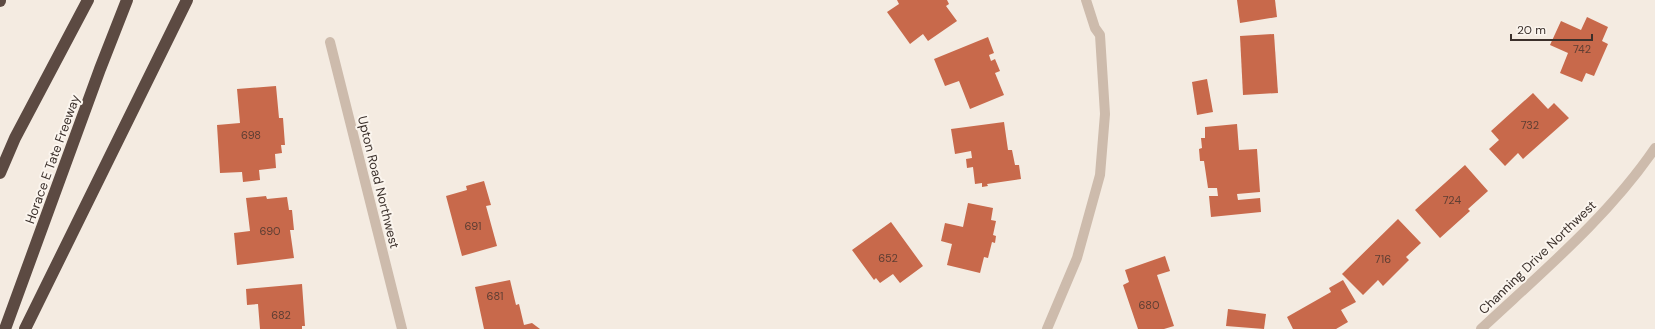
<svg xmlns="http://www.w3.org/2000/svg" width="1655" height="329" font-family="'DM Sans',sans-serif">
	<style>
		.building { fill: #c8694b }
		.lines { fill: none; stroke-linecap: round; stroke-linejoin: round }
		.minor { stroke: #cdbbac; stroke-width: 10 }
		.highway { stroke: #5c4a42; stroke-width: 12 }
		.labels { text-anchor: middle; stroke-width: 4; stroke-linejoin: round; paint-order: stroke }
		.number-label { font-size: 11px; fill: #5e3e33 }
		.street-label { font-size: 13px; fill: #3b302b; stroke: #fbf5ee }
	</style>
	<rect width="100%" height="100%" fill="#f4ebe1"/>
	<g class="building">
		<path d="M897 0H947L949 4 946 6 957 21 928 41 923 34 910 44 887 12 899 4Z"/>
		<path d="M1237 0H1275L1277 17 1240 23Z"/>
		<path d="M1587 17 1608 27 1602 41 1608 44 1594 76 1586 73 1582 82 1560 73 1568 53 1550 45 1561 21 1581 30Z"/>
		<path d="M1274 34 1278 93 1243 95 1240 36Z"/>
		<path d="M988 37 994 53 989 55 991 61 995 59 1000 71 995 73 1004 95 970 109 959 81 945 86 934 59Z"/>
		<path d="M1207 79 1213 112 1197 115 1192 82Z"/>
		<path d="M276 86 279 118H283L285 145H281L282 153 275 154 276 168 259 170 260 180 243 182 242 172 220 173 217 125 240 123 237 89Z"/>
		<path d="M1533 93 1548 109 1554 103 1569 118 1523 159 1518 153 1505 166 1489 149 1499 140 1491 131Z"/>
		<path d="M1004 122 1008 150H1012L1015 165H1019L1021 179 987 184 988 186 982 187V183L975 184 973 167 967 168 966 159 972 158 971 151 955 154 951 129Z"/>
		<path d="M1237 124 1239 150 1257 149 1260 192 1237 194 1238 200 1260 198 1261 212 1211 217 1209 196H1218L1217 188H1208L1204 161H1200L1199 149 1202 148 1201 138H1205V127Z"/>
		<path d="M1465 165 1488 191 1468 209 1470 211 1440 238 1415 210Z"/>
		<path d="M484 181 491 205 486 206 497 246 462 256 446 196 467 190 466 186Z"/>
		<path d="M266 196 267 199 287 197 289 210H292L294 230H290L294 258 237 265 234 233 250 231 246 198Z"/>
		<path d="M968 203 993 208 991 220 996 221 993 235 996 236 995 243 992 242 988 258 984 257 980 273 947 265 952 244 941 241 945 223 963 227Z"/>
		<path d="M1398 219 1421 243 1406 257 1409 260 1383 286 1378 280 1363 295 1342 274Z"/>
		<path d="M891 222 923 266 900 283 893 274 880 283 876 278 874 280 852 250Z"/>
		<path d="M1165 256 1170 271 1157 275 1174 326 1164 329H1138L1123 285 1129 282 1125 270Z"/>
		<path d="M510 280 516 305 519 304 524 325 532 323 540 329H484L475 287Z"/>
		<path d="M1343 280 1356 302 1341 310 1348 322 1336 329H1293L1287 317 1331 292 1329 288Z"/>
		<path d="M302 284 305 326H302V329H260L258 304 247 305 246 289Z"/>
		<path d="M1228 309 1266 314 1264 329 1226 326Z"/>
	</g>
	<g class="lines">
		<g class="minor">
			<path d="M330 42 402 329"/>
			<path d="M1047 329 1077 258 1100 175 1105 114 1100 35 1095 28 1086 0"/>
			<path d="M1481 329C1542 272 1608 217 1655 148"/>
		</g>
		<g class="highway">
			<path d="M0 1V0"/>
			<path d="M0 173 15 138 88 0"/>
			<path d="M5 329 100 69 127 0"/>
			<path d="M25 329 187 0"/>
		</g>
	</g>
	<g class="labels">
		<g class="number-label">
			<text x="1582" y="53">742</text>
			<text x="1530" y="129">732</text>
			<text x="251" y="139">698</text>
			<text x="1452" y="204">724</text>
			<text x="473" y="230">691</text>
			<text x="270" y="235">690</text>
			<text x="888" y="262">652</text>
			<text x="1383" y="263">716</text>
			<text x="495" y="300">681</text>
			<text x="1149" y="309">680</text>
			<text x="281" y="319">682</text>
		</g>
		<g class="street-label">
			<text transform="translate(52 159) rotate(-70)" y="5">Horace E Tate Freeway</text>
			<text transform="translate(379 182) rotate(76)" y="5">Upton Road Northwest</text>
			<text transform="translate(1537 257) rotate(-44)" y="5">Channing Drive Northwest</text>
		</g>
	</g>
	<path d="M1511 34v6h81v-6" fill="none" stroke="#3b302b" stroke-width="2"/>
	<text x="1517" y="34" font-size="12" fill="#3b302b" stroke="#fbf5ee" stroke-width="3" paint-order="stroke">20 m</text>
</svg>
